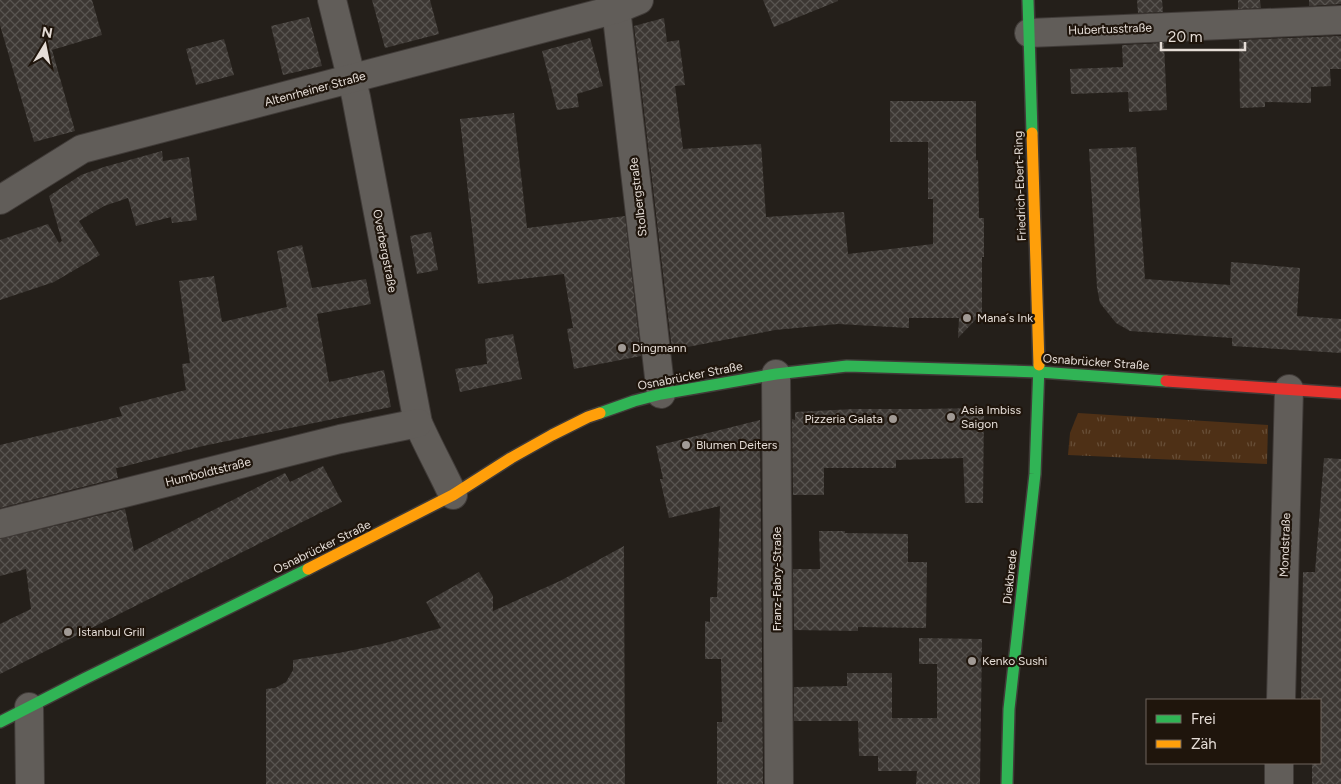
<svg xmlns="http://www.w3.org/2000/svg" width="1341" height="784" font-family="Figtree,sans-serif">
	<style>
		.grass { fill: url(#grass-tufts) }
		.building { fill: url(#building-cross-hatch) }
		.lines { fill: none; stroke-linecap: round; stroke-linejoin: round }
		.street-casing { stroke: #403b38; stroke-width: 30 }
		.fast-casing { stroke: #403b38; stroke-width: 14 }
		.slow-casing { stroke: #403b38; stroke-width: 14 }
		.jam-casing { stroke: #403b38; stroke-width: 14 }
		.street { stroke: #615d59; stroke-width: 28 }
		.fast { stroke: #30b455; stroke-width: 11 }
		.slow { stroke: #ff9f0a; stroke-width: 11 }
		.jam { stroke: #e5322d; stroke-width: 11 }
		.poi-dot { fill: #a19a95; stroke: #1f150c; stroke-width: 2 }
		.labels { text-anchor: middle; stroke-width: 4.5; stroke-linejoin: round; paint-order: stroke }
		.street-label { font-size: 12px; fill: #e5ddd7; stroke: #1f150c }
		.poi-label { font-size: 12px; fill: #e5ddd7; stroke: #1f150c; text-anchor: start }
	</style>
	<defs>
		<pattern id="grass-tufts" width="24" height="20" patternUnits="userSpaceOnUse" patternTransform="scale(1.25)"><rect width="24" height="20" fill="#4e3016"/><path d="M3 7l-1-3M5 7V3M7 7l1-3M15 17l-1-3M17 17v-4M19 17l1-3" fill="none" stroke="#674e37"/></pattern>
		<pattern id="building-cross-hatch" width="8" height="8" patternUnits="userSpaceOnUse" patternTransform="scale(1.25)"><rect width="8" height="8" fill="#3c3733"/><path d="M0 0l8 8M0 8l8-8" fill="none" stroke="#585450"/></pattern>
	</defs>
	<rect width="100%" height="100%" fill="#241f1a"/>
	<path class="grass" d="M1078 413 1268 425 1267 464 1068 455 1070 433Z"/>
	<g class="building">
		<path d="M0 0H92L102 35 52 50 75 131 34 142 0 25Z"/>
		<path d="M372 0H430L439 34 385 48Z"/>
		<path d="M763 0H838V1L774 27Z"/>
		<path d="M1137 0H1162L1163 12 1138 13Z"/>
		<path d="M1238 0H1260L1261 8 1238 9Z"/>
		<path d="M1309 0H1341V4L1309 6Z"/>
		<path d="M309 17 322 66 283 75 271 26Z"/>
		<path d="M664 18 667 42 679 40 685 85 675 86 683 149 761 144 766 217 844 212 848 254 933 244V199H928V142H890V101H976V160H978L979 218H984V257H982V313L958 338 959 318H909V328L838 324 775 330 672 350 634 26Z"/>
		<path d="M1341 36V69H1330L1331 86 1311 87V103L1265 102V107L1240 108 1239 40Z"/>
		<path d="M590 38 603 86 577 94 579 107 557 110 542 51Z"/>
		<path d="M224 39 234 75 196 85 186 49Z"/>
		<path d="M1164 43 1167 110 1129 112 1128 92 1071 94 1070 69 1123 67 1122 45Z"/>
		<path d="M514 113 527 228 625 216 641 356 574 369 567 329 573 328 564 274 478 284 460 119Z"/>
		<path d="M1136 147 1145 279 1230 285 1231 262 1300 268 1297 316 1341 319V353L1232 346V338L1130 331 1116 323 1100 303 1097 288 1089 149Z"/>
		<path d="M162 151 163 161 189 157 197 220 172 223 171 217 136 226 128 198 104 206 79 221 100 255 54 282 0 300V240L48 224 59 243 62 241 49 196 81 175 104 167Z"/>
		<path d="M431 232 438 270 417 274 410 236Z"/>
		<path d="M302 245 312 288 366 279 371 304 317 314 329 382 384 370 391 407 203 446 122 467 116 468 118 478 0 508V445L122 416 119 407 186 390 182 364 190 363 179 281 214 276 222 322 287 307 277 251Z"/>
		<path d="M513 334 522 379 460 392 455 369 487 364 485 339Z"/>
		<path d="M984 408 983 503H965L963 458 896 460V468H824V495H793L792 419 795 420V412L854 409H922Z"/>
		<path d="M760 420 763 784H717V722H722L721 659H705V621L710 622V597H717L720 506 669 518 660 479H663L656 446Z"/>
		<path d="M1324 458 1341 459V784H1312V763H1320V700H1301L1303 572H1315Z"/>
		<path d="M323 466 342 502 0 674V624L31 609 26 569 0 576V539L125 509 134 551 285 473 290 482Z"/>
		<path d="M819 531H845V533L908 534V562H927L926 628 858 627V631L794 630 793 569H820Z"/>
		<path d="M624 546 625 784H266V689L275 688 286 682 293 670V660L339 653 382 644 441 628 426 602 479 572 493 596V611L560 581Z"/>
		<path d="M919 638 982 639 980 784H916L917 771H878V756H859L858 721H794V687L847 686V673H892V718H937V664H919Z"/>
	</g>
	<g class="lines">
		<defs>
			<g id="street">
				<path d="M332 0 356 97 418 423C429 448 442 471 453 495"/>
				<path d="M615 0 661 394"/>
				<path d="M1029 33 1341 20"/>
				<path d="M0 200 82 149 617 9 639 0"/>
				<path d="M776 374 779 784"/>
				<path d="M0 524 340 439 418 423"/>
				<path d="M1281 700 1289 389"/>
				<path d="M29 707 30 784"/>
				<path d="M1279 784V763"/>
			</g>
			<g id="fast">
				<path d="M1028 0 1032 133"/>
				<path d="M600 413 634 401 661 394 776 374 847 366 1039 372 1166 381"/>
				<path d="M0 722 84 679 308 569"/>
				<path d="M1007 784 1009 709 1035 474 1039 365"/>
			</g>
			<g id="slow">
				<path d="M1032 133 1039 365"/>
				<path d="M308 569 453 495 511 458 552 435 588 417 600 413"/>
			</g>
			<path id="jam" d="M1166 381 1341 393"/>
		</defs>
		<use href="#street" class="street-casing"/>
		<use href="#fast" class="fast-casing"/>
		<use href="#slow" class="slow-casing"/>
		<use href="#jam" class="jam-casing"/>
		<use href="#street" class="street"/>
		<use href="#fast" class="fast"/>
		<use href="#slow" class="slow"/>
		<use href="#jam" class="jam"/>
	</g>
	<g class="poi-dot">
		<circle cx="967" cy="318" r="5"/>
		<circle cx="622" cy="348" r="5"/>
		<circle cx="951" cy="417" r="5"/>
		<circle cx="893" cy="419" r="5"/>
		<circle cx="686" cy="445" r="5"/>
		<circle cx="68" cy="632" r="5"/>
		<circle cx="972" cy="661" r="5"/>
	</g>
	<g class="labels">
		<g class="street-label">
			<text transform="translate(1110 29) rotate(-2)" y="4">Hubertusstraße</text>
			<text transform="translate(315 89) rotate(-15)" y="4">Altenrheiner Straße</text>
			<text transform="translate(1020 186) rotate(-92)" y="4">Friedrich-Ebert-Ring</text>
			<text transform="translate(638 197) rotate(-97)" y="4">Stolbergstraße</text>
			<text transform="translate(385 251) rotate(79)" y="4">Overbergstraße</text>
			<text transform="translate(1096 362) rotate(4)" y="4">Osnabrücker Straße</text>
			<text transform="translate(690 376) rotate(-11)" y="4">Osnabrücker Straße</text>
			<text transform="translate(208 472) rotate(-14)" y="4">Humboldtstraße</text>
			<text transform="translate(1285 545) rotate(-88)" y="4">Mondstraße</text>
			<text transform="translate(322 547) rotate(-26)" y="4">Osnabrücker Straße</text>
			<text transform="translate(1010 577) rotate(-84)" y="4">Diekbrede</text>
			<text transform="translate(777 579) rotate(-90)" y="4">Franz-Fabry-Straße</text>
		</g>
		<g class="poi-label">
			<text x="977" y="322">Mana´s Ink</text>
			<text x="632" y="352">Dingmann</text>
			<text x="961" y="414">Asia Imbiss<tspan x="961" dy="14">Saigon</tspan></text>
			<text x="883" y="423" text-anchor="end">Pizzeria Galata</text>
			<text x="696" y="449">Blumen Deiters</text>
			<text x="78" y="636">Istanbul Grill</text>
			<text x="982" y="665">Kenko Sushi</text>
		</g>
	</g>
	<rect x="1146" y="699" width="175" height="65" fill="#1f150c" stroke="#6e655d"/>
	<rect x="1156" y="715" width="25" height="8" fill="#30b455" stroke="#6e655d"/>
	<text x="1191" y="724" font-size="15" fill="#e5ddd7">Frei</text>
	<rect x="1156" y="740" width="25" height="8" fill="#ff9f0a" stroke="#6e655d"/>
	<text x="1191" y="749" font-size="15" fill="#e5ddd7">Zäh</text>
	<g transform="translate(45 45) rotate(10)" stroke="#1f150c" stroke-width="4" paint-order="stroke">
	<path d="M0-4L9 19L0 12L-9 19Z" fill="#e5ddd7"/>
	<text y="-8" font-size="14" font-weight="bold" text-anchor="middle" fill="#e5ddd7">N</text>
	</g>
	<path d="M1161 42v8h84v-8" fill="none" stroke="#e5ddd7" stroke-width="2.5"/>
	<text x="1168" y="42" font-size="15" fill="#e5ddd7" stroke="#1f150c" stroke-width="4" paint-order="stroke">20 m</text>
</svg>
